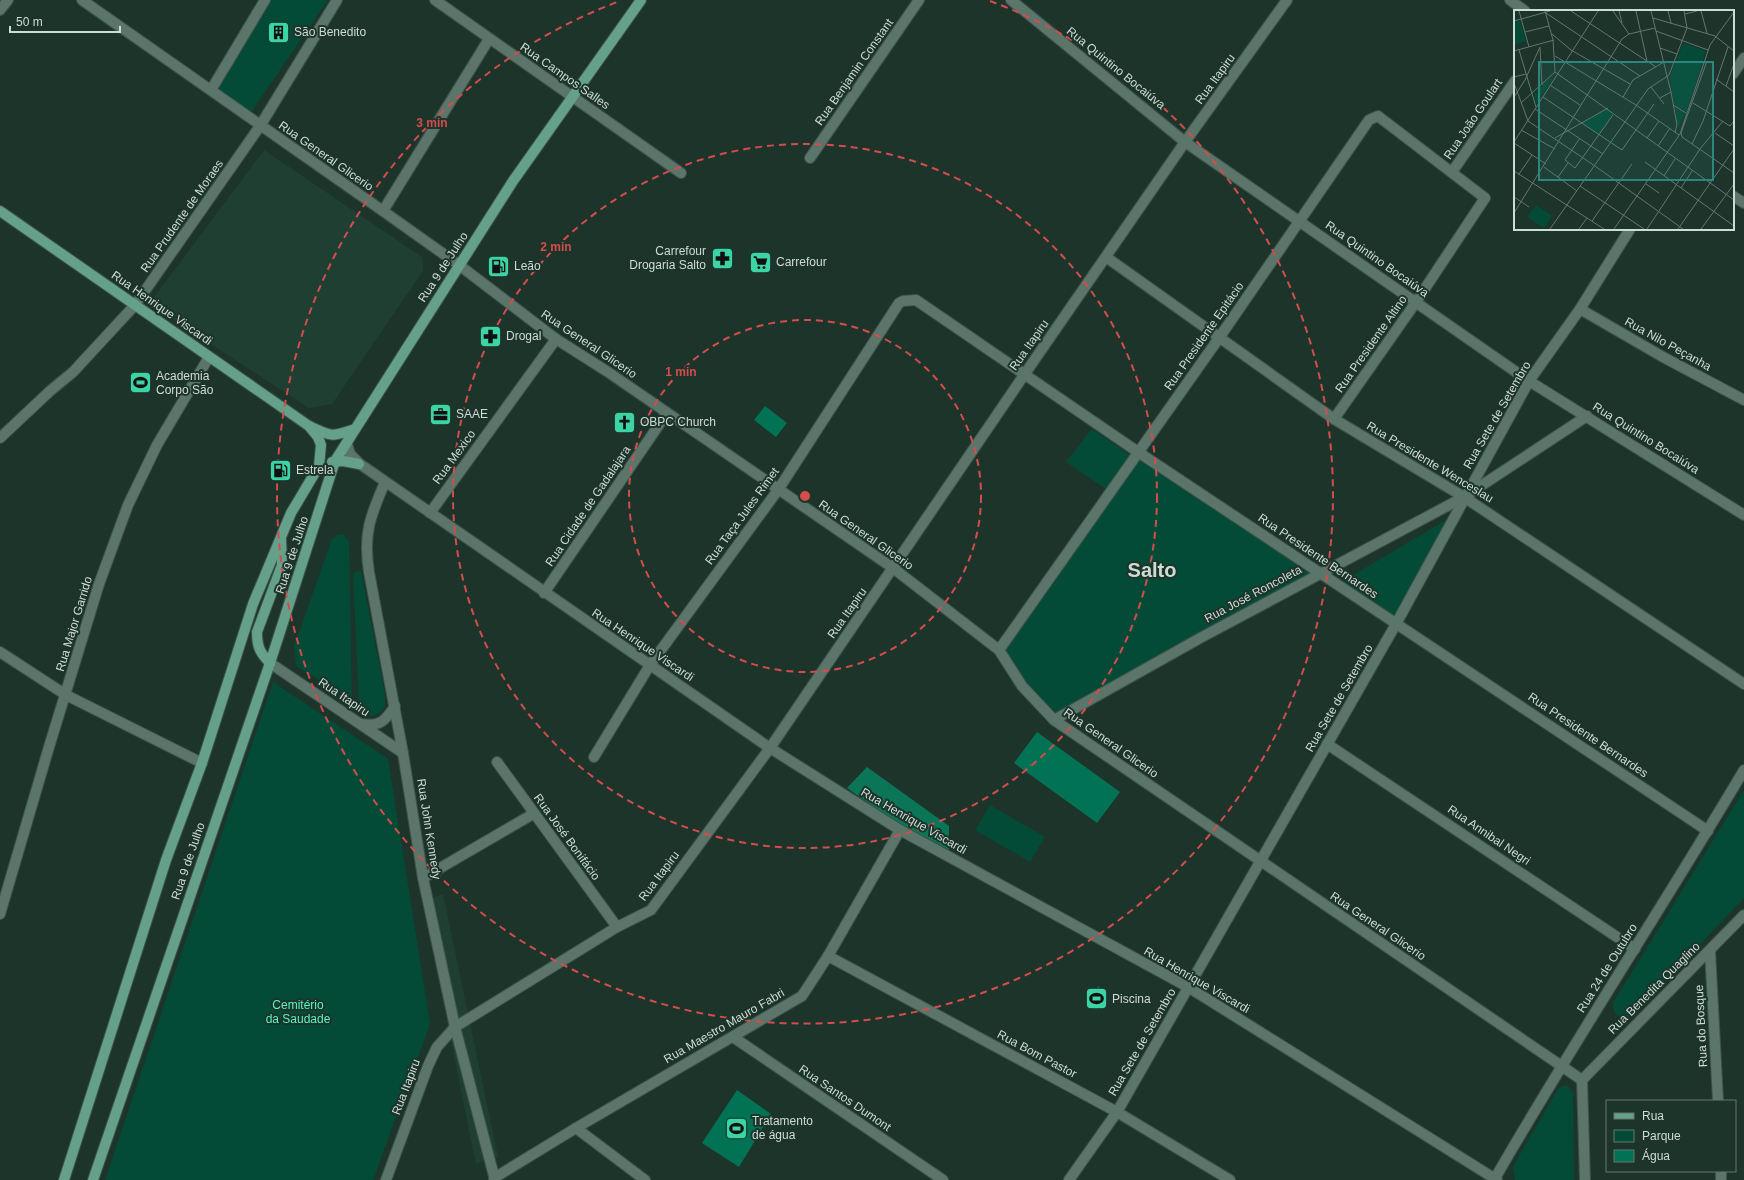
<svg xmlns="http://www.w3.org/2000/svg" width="1744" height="1180" font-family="Arial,sans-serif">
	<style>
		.built { fill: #1f3f33 }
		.green { fill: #044b37 }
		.forest { fill: #0b7557 }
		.water { fill: #027254 }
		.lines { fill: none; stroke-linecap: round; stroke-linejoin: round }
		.minor-casing { stroke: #3d524a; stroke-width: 12 }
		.major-casing { stroke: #3d524a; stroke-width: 12 }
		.minor { stroke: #5b756a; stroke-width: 10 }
		.major { stroke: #65a18a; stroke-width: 10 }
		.ring { fill: none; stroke: #d44c4b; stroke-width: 2; stroke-dasharray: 7 5 }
		.labels { text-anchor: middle; stroke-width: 4; stroke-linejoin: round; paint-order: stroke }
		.poi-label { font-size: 12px; fill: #cedcd6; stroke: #1d342b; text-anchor: start }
		.street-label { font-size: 12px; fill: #cedcd6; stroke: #1d342b }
		.park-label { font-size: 12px; fill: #55f7c2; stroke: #1d342b }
		.town-label { font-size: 20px; font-weight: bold; fill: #cedcd6; stroke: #1d342b }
		.inset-road { fill: none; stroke: #64776f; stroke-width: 1 }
		.view { fill: #2c857e; fill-opacity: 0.15; stroke: #2c857e; stroke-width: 2 }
		.inset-edge { fill: none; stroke: #cedcd6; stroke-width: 2 }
		.centre { fill: #d44c4b; stroke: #1d342b; stroke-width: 2 }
		.ring-label { font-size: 12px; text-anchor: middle; font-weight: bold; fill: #d44c4b; stroke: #1d342b; stroke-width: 4; stroke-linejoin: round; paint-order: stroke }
	</style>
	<rect width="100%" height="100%" fill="#1d342b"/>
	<g class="built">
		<path d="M264 150 422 257 423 271 332 404 309 408 149 304Z"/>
		<path d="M443 894 498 1157 476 1164 423 902Z"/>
	</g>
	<g class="green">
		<path d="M268 0H328L249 115 211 90Z"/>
		<path d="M1092 429 1130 455 1106 489 1066 462Z"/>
		<path d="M1138 455 1318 572 1053 717 1023 685 1000 649Z"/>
		<path d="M1448 519 1395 617 1343 581Z"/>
		<path d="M343 534 349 541 352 705 345 696 296 666 294 647 332 539 337 535Z"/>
		<path d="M361 571 385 695V707L380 713 371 716 359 706 353 573Z"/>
		<path d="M273 682 388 759 430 1024 373 1180H105Z"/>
		<path d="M1744 790V898L1634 1014 1627 1018 1619 1017 1614 1011 1613 1003Z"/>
		<path d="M990 805 1045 837 1030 862 975 830Z"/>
		<path d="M1563 1086H1568L1573 1093 1574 1180H1515L1513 1168 1516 1161 1558 1089Z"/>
	</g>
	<path class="forest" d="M867 767 949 826V850L894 821 847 788Z"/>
	<g class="water">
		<path d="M765 406 787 423 776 437 754 420Z"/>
		<path d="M1037 732 1120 792 1097 823 1014 763Z"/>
		<path d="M1098 986 1107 994 1096 1010 1087 1004Z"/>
		<path d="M737 1090 771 1114 739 1167 702 1143Z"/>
	</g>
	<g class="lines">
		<defs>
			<g id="minor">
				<path d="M82 0 383 211 459 265 556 339 608 372 893 568 999 650 1022 686 1054 720 1582 1080 1585 1180"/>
				<path d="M435 0 681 173"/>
				<path d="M1011 0 1185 142 1529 381 1744 515"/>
				<path d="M1510 0 1525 11"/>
				<path d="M0 10 8 0"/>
				<path d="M1733 74 1744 58"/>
				<path d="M211 90 265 0"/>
				<path d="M810 158 919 0"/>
				<path d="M1452 172 1515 81"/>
				<path d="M1733 196 1744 203"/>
				<path d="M383 211 489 39"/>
				<path d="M1106 257 1334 419 1464 497 1744 684"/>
				<path d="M1580 309 1663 357 1744 400"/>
				<path d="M0 438 50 391 73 372 135 305 260 126 337 0"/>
				<path d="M347 444 350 454 360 464 770 748 900 830 1188 987 1497 1180"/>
				<path d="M385 482C370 517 363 534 369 572L403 753 423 878 455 1027 495 1180"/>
				<path d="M430 513 556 339"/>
				<path d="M544 593 667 413"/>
				<path d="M999 650 1219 338 1369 120 1378 116 1485 198 1416 302 1334 419"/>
				<path d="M0 652 66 695 202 763"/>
				<path d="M270 663 403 753"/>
				<path d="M1054 720 1202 637 1464 497 1587 416"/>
				<path d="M361 724C380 727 385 721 395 706"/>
				<path d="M1327 744 1635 949"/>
				<path d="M594 757 650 665 778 490 899 303 903 301 916 300 1138 452 1708 831"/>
				<path d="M497 762 617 927"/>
				<path d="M423 878 533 814"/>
				<path d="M0 914 49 747 99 584 128 505 157 445 209 357"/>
				<path d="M1710 950 1718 1101"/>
				<path d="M828 956 1117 1112 1230 1180"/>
				<path d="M733 1037 943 1180"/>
				<path d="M1582 1080 1744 915"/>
				<path d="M576 1128 645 1180"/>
				<path d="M1721 1171V1180"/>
				<path d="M494 1178 576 1128 802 996 828 956 900 830"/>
				<path d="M386 1180 428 1066 437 1047 455 1027 617 927 651 910 770 748 1024 375 1185 142 1287 0"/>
				<path d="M1069 1180 1117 1112 1396 624 1529 381 1580 309 1630 229"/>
				<path d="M1494 1180C1574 1041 1662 908 1744 770"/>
			</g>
			<g id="major">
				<path d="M0 211 309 426C332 437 331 437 355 429"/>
				<path d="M332 462 343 461 359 464"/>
				<path d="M270 663C260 653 257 647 257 632L282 565 281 538"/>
				<path d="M64 1180 166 860 202 763 253 604 291 513 319 466 321 445 318 437 309 426"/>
				<path d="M93 1180 270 663 335 461 513 181 641 0"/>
			</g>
		</defs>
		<use href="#minor" class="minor-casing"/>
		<use href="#major" class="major-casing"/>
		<use href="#minor" class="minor"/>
		<use href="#major" class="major"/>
	</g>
	<g class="ring">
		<circle cx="805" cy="496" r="176"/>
		<circle cx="805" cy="496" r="352"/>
		<path d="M990 1A528 528 0 1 1 620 1"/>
	</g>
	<defs>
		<symbol id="building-square" viewBox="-11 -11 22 22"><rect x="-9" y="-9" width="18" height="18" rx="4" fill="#3cd4a4" stroke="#1d342b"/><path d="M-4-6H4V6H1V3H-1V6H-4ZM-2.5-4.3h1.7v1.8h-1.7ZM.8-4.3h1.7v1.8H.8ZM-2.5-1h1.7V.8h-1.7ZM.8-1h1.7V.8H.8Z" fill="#111"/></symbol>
		<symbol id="pharmacy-square" viewBox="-11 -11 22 22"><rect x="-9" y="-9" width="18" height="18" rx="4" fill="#3cd4a4" stroke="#1d342b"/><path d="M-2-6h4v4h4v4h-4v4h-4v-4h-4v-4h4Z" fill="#111"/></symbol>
		<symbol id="supermarket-square" viewBox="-11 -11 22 22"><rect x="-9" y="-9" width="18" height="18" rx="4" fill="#3cd4a4" stroke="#1d342b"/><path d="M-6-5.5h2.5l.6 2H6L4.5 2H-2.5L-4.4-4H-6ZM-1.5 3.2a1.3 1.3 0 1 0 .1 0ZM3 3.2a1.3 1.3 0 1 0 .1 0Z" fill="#111"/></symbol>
		<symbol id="fuel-square" viewBox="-11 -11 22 22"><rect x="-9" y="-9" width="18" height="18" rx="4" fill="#3cd4a4" stroke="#1d342b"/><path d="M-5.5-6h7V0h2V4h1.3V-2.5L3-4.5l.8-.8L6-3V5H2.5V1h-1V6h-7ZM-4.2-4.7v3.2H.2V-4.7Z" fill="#111"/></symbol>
		<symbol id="stadium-square" viewBox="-11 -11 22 22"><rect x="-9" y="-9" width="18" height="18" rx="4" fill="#3cd4a4" stroke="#1d342b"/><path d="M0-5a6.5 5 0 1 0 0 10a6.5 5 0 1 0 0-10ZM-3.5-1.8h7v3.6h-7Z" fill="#111"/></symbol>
		<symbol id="office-square" viewBox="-11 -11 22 22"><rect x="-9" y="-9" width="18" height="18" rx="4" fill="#3cd4a4" stroke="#1d342b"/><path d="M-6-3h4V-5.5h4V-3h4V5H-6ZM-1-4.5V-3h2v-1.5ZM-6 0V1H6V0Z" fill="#111"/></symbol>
		<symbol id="church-square" viewBox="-11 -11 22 22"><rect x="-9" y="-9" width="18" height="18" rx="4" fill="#3cd4a4" stroke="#1d342b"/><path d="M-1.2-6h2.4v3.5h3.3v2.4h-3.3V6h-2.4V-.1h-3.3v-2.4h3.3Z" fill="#111"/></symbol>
	</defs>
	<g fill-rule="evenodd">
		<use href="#building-square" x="266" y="20" width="25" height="25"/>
		<use href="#pharmacy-square" x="710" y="246" width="25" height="25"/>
		<use href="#supermarket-square" x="748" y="250" width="25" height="25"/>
		<use href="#fuel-square" x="486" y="254" width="25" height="25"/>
		<use href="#pharmacy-square" x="478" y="324" width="25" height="25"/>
		<use href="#stadium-square" x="128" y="370" width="25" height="25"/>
		<use href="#office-square" x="428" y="402" width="25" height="25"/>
		<use href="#church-square" x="612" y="410" width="25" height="25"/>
		<use href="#fuel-square" x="268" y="458" width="25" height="25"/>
		<use href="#stadium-square" x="1084" y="986" width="25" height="25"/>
		<use href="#stadium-square" x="724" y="1116" width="25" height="25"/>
	</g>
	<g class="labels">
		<g class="poi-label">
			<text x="294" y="36">São Benedito</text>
			<text x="706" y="255" text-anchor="end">Carrefour<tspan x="706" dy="14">Drogaria Salto</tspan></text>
			<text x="776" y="266">Carrefour</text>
			<text x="514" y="270">Leão</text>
			<text x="506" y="340">Drogal</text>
			<text x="156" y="380">Academia<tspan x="156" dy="14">Corpo São</tspan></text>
			<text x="456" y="418">SAAE</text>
			<text x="640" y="426">OBPC Church</text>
			<text x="296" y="474">Estrela</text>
			<text x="1112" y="1003">Piscina</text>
			<text x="752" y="1125">Tratamento<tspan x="752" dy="14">de água</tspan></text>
		</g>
		<g class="street-label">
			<text transform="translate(1116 68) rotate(39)" y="4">Rua Quintino Bocaiúva</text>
			<text transform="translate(854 72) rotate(-55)" y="4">Rua Benjamin Constant</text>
			<text transform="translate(565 76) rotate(35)" y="4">Rua Campos Salles</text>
			<text transform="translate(1215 79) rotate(-54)" y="4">Rua Itapiru</text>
			<text transform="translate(1473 119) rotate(-56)" y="4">Rua João Goulart</text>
			<text transform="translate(326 156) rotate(35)" y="4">Rua General Glicerio</text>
			<text transform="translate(182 216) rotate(-55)" y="4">Rua Prudente de Moraes</text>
			<text transform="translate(1377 259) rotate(35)" y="4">Rua Quintino Bocaiúva</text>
			<text transform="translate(443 267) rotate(-57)" y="4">Rua 9 de Julho</text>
			<text transform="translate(162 308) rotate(35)" y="4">Rua Henrique Viscardi</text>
			<text transform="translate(1204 336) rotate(-55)" y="4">Rua Presidente Epitácio</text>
			<text transform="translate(589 344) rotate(34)" y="4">Rua General Glicerio</text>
			<text transform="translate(1371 344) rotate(-55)" y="4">Rua Presidente Altino</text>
			<text transform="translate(1668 344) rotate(29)" y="4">Rua Nilo Peçanha</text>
			<text transform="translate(1029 345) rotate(-55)" y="4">Rua Itapiru</text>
			<text transform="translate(1497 415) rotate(-60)" y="4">Rua Sete de Setembro</text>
			<text transform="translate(1646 438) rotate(32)" y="4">Rua Quintino Bocaiúva</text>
			<text transform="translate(454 457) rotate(-54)" y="4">Rua Mexico</text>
			<text transform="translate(1430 462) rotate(31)" y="4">Rua Presidente Wenceslau</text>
			<text transform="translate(588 506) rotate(-56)" y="4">Rua Cidade de Gadalajara</text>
			<text transform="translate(742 516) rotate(-54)" y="4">Rua Taça Jules Rimet</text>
			<text transform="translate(866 535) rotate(35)" y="4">Rua General Glicerio</text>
			<text transform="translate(292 555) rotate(-72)" y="4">Rua 9 de Julho</text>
			<text transform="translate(1318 556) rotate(34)" y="4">Rua Presidente Bernardes</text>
			<text transform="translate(1253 594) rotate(-28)" y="4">Rua José Roncoleta</text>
			<text transform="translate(847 613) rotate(-55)" y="4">Rua Itapiru</text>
			<text transform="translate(74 624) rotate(-73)" y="4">Rua Major Garrido</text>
			<text transform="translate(643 645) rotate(34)" y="4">Rua Henrique Viscardi</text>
			<text transform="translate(344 697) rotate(34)" y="4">Rua Itapiru</text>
			<text transform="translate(1339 698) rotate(-60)" y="4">Rua Sete de Setembro</text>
			<text transform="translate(1588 735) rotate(34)" y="4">Rua Presidente Bernardes</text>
			<text transform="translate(1111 743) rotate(35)" y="4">Rua General Glicerio</text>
			<text transform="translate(914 821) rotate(30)" y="4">Rua Henrique Viscardi</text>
			<text transform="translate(429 829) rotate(81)" y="4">Rua John Kennedy</text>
			<text transform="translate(1489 835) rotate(34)" y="4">Rua Annibal Negri</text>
			<text transform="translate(567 837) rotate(54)" y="4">Rua José Bonifácio</text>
			<text transform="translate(188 861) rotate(-71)" y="4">Rua 9 de Julho</text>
			<text transform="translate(659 876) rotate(-53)" y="4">Rua Itapiru</text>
			<text transform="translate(1378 926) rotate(34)" y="4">Rua General Glicerio</text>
			<text transform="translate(1607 968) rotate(-58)" y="4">Rua 24 de Outubro</text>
			<text transform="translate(1197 980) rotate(30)" y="4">Rua Henrique Viscardi</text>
			<text transform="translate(1654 988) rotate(-45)" y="4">Rua Benedita Quaglino</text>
			<text transform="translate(724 1026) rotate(-30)" y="4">Rua Maestro Mauro Fabri</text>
			<text transform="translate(1701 1026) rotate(-93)" y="4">Rua do Bosque</text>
			<text transform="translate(1142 1042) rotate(-60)" y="4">Rua Sete de Setembro</text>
			<text transform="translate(1037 1054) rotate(28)" y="4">Rua Bom Pastor</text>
			<text transform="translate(406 1087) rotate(-69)" y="4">Rua Itapiru</text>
			<text transform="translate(845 1098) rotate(34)" y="4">Rua Santos Dumont</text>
		</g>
		<g class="park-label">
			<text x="298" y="1009">Cemitério<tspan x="298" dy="14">da Saudade</tspan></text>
		</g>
		<g class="town-label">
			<text x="1152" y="577">Salto</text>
		</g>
	</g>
	<g transform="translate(1514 10)">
		<rect width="220" height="220" fill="#1d342b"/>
		<path d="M6 11 12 31 0 35V12ZM169 33 192 41 172 102 160 94 156 67ZM36 68 38 69 22 95 20 84ZM94 98 99 105 85 124 67 113ZM162 98 170 103 165 116 163 113ZM22 195 38 206 30 218 13 207Z" fill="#044b37"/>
		<path class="inset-road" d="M5 1 15 37M31 1 39 30 41 62 220 190M57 1 142 57M99 1 115 24M105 1 108 13M122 1 133 51M137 1 157 82 163 115 161 122M154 1 157 13M187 1 193 23M32 3 126 66M171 4 183 1M139 8 201 26 220 41M0 11 36 1M142 21 194 40M11 22 35 16M38 24 57 40 116 74M26 38 28 75M146 38 163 44M5 40 22 97M0 41 40 30M41 46 122 95 165 125M0 67 12 64M202 69 220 82M0 73 14 111 81 156 169 219M36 75 66 95M212 76 220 54M137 77 150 94M0 87 11 70 26 37M29 87 108 140 140 94M109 87 119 70 150 52M146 88 157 82M7 93 41 62M179 93 216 116 220 111M159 95 172 103M21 99 89 144M7 120 41 139M201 123 220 136M168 127 167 123 193 51M168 127 220 163M41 128 94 98M66 128 51 150 61 158 99 105M133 128 145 111M0 132 84 1M0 133 32 154M178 134 189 111 214 37M144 136 156 118M131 152 220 216M30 157 63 181M0 161 90 219M5 164 18 145M150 166 161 149M44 167 54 153M132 174 145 183M66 176 130 219M167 178 178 161M0 187 15 197M0 203 108 29 115 24 141 18M78 211 118 154M36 219 134 79 155 65 173 18 170 1M65 219 73 208M100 219 166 124 196 35 220 2M133 219 186 139 209 111M164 219 220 139M187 219 220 174"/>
		<path class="view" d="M25 52H199V170H25Z"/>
		<rect width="220" height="220" class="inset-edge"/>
	</g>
	<circle cx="805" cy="496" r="6" class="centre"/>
	<g class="ring-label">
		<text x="432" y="127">3 min</text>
		<text x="556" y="251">2 min</text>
		<text x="681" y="376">1 min</text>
	</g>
	<rect x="1606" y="1100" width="130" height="72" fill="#1d342b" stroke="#64776f"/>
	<rect x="1614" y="1113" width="20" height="6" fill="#65a18a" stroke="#64776f"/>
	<text x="1642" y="1120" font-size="12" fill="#cedcd6">Rua</text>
	<rect x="1614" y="1130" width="20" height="12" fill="#044b37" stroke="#64776f"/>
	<text x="1642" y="1140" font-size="12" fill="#cedcd6">Parque</text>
	<rect x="1614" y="1150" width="20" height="12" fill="#027254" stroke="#64776f"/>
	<text x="1642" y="1160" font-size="12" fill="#cedcd6">Água</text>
	<path d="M10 26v6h110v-6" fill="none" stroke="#cedcd6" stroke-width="2"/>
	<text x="16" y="26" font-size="12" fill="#cedcd6" stroke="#1d342b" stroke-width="3" paint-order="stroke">50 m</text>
</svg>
